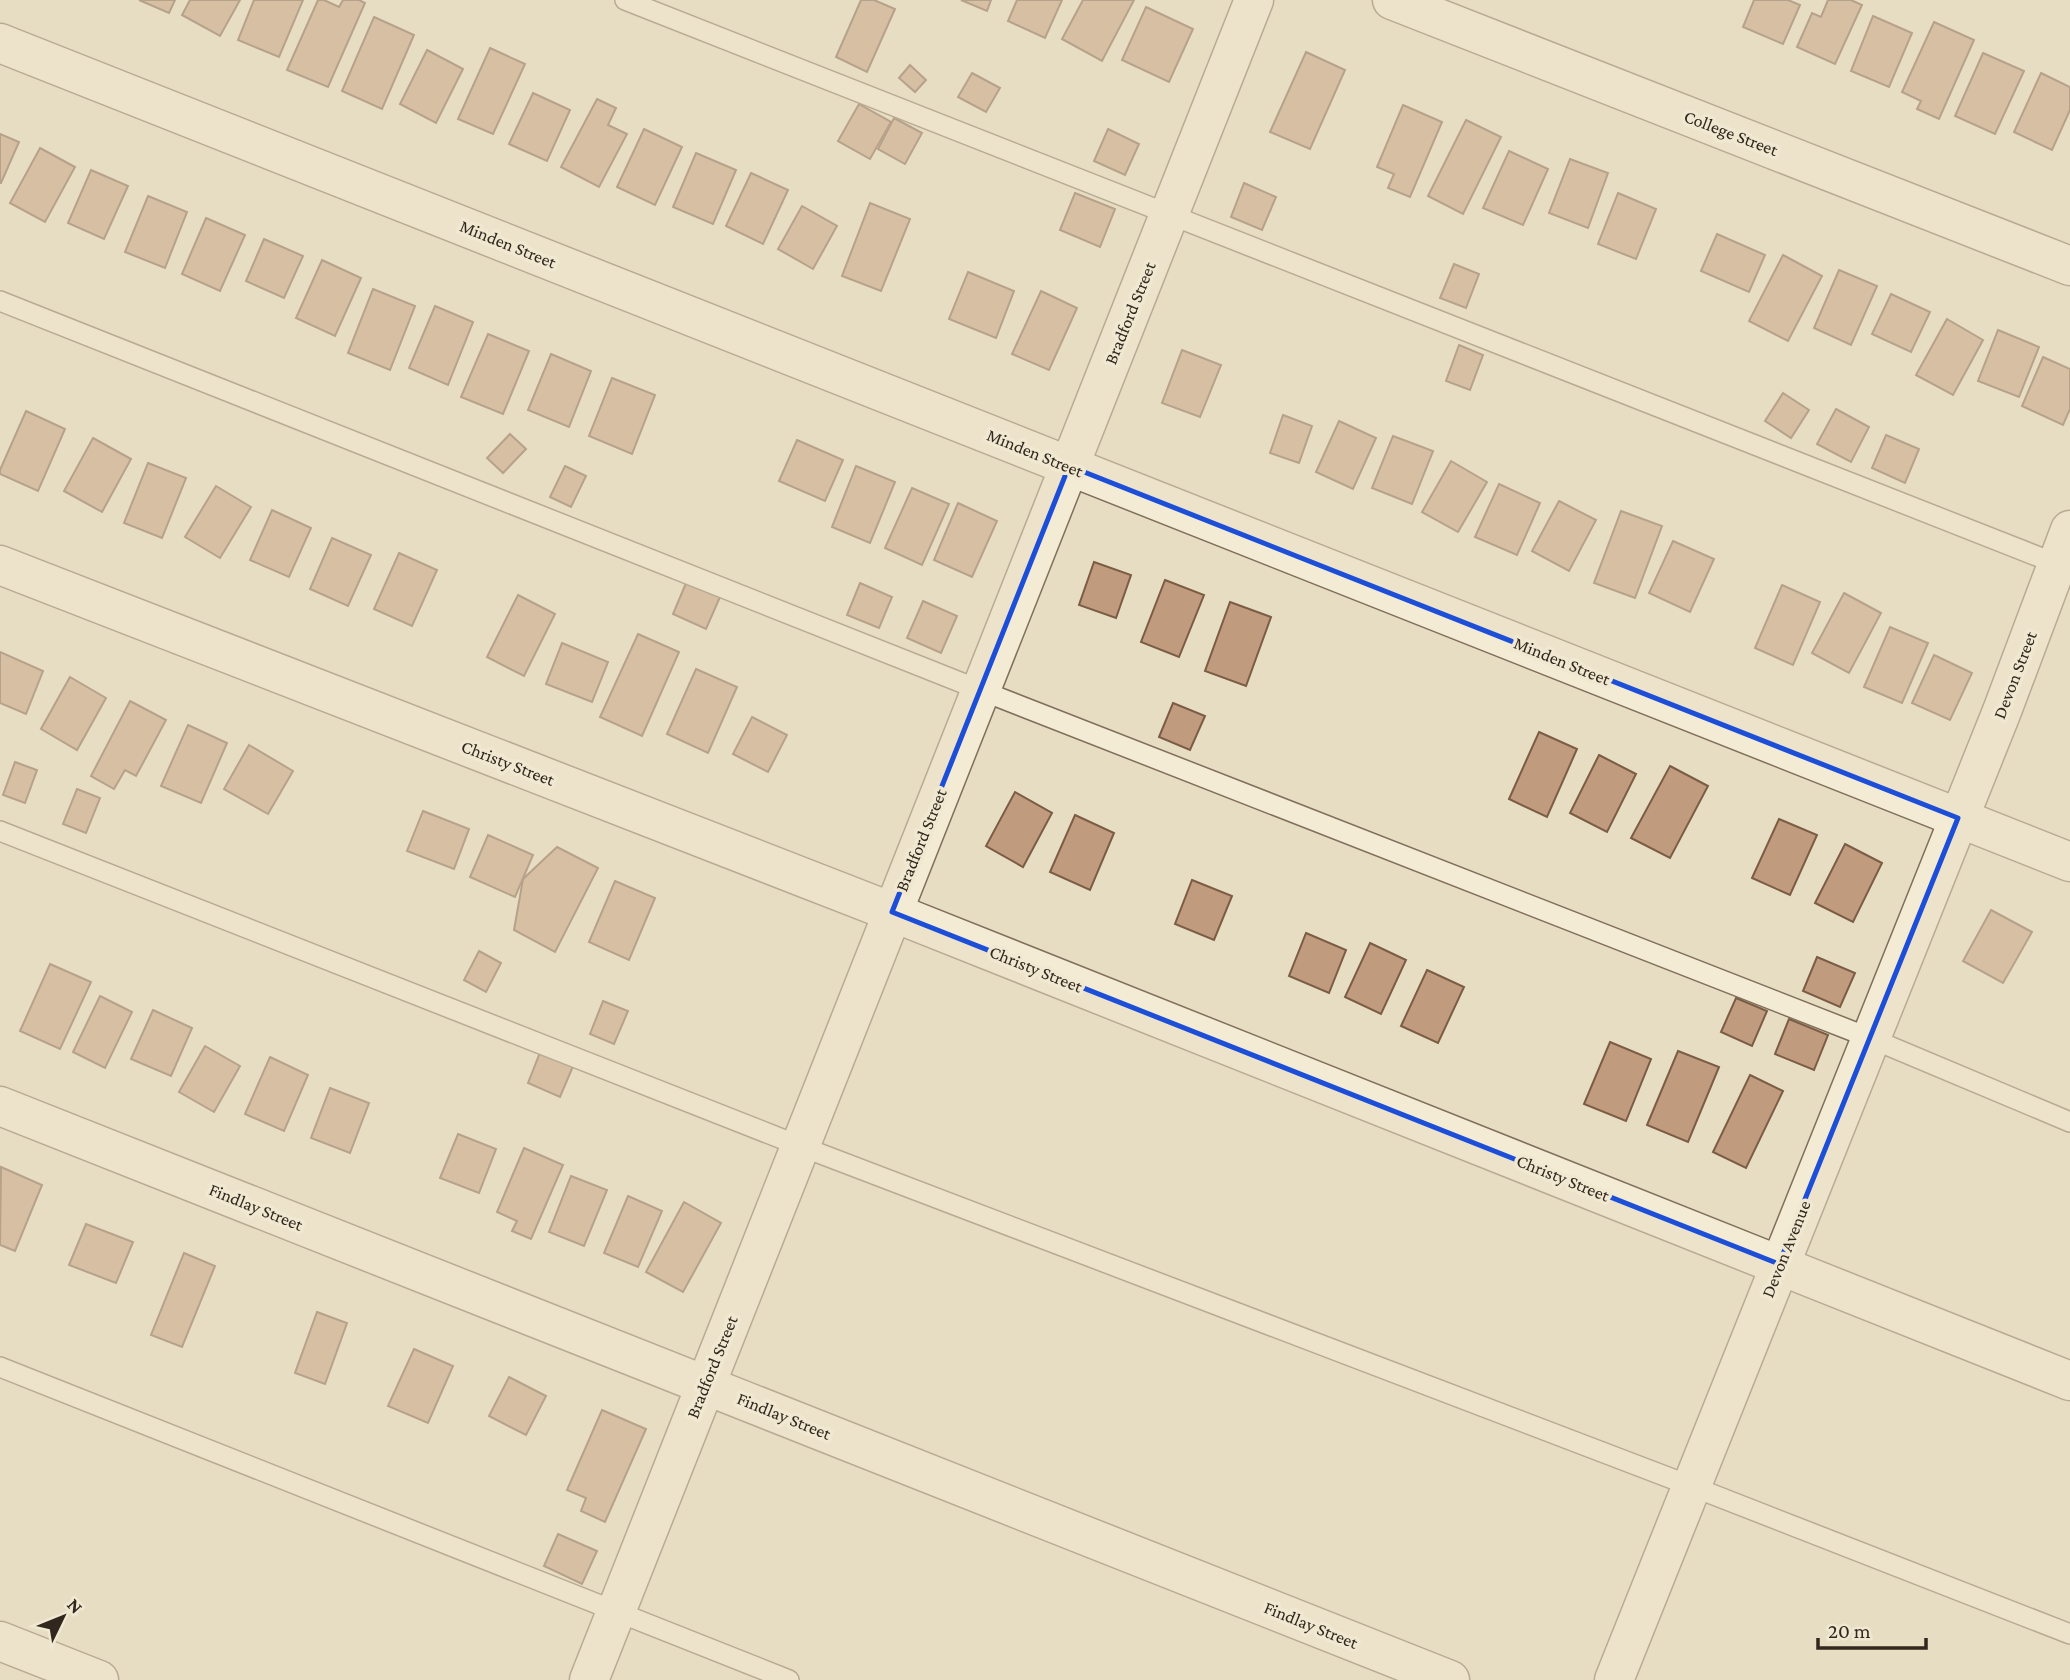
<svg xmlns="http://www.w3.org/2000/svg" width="2070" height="1680" font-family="'Crimson Pro',serif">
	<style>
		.building { fill: #c19b7d; stroke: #7b5c45; stroke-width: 2 }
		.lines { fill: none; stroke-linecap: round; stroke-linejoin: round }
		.lane-casing { stroke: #7f6f5c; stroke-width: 22 }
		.street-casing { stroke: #7f6f5c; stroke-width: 41 }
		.lane { stroke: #f3ebd4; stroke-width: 19 }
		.street { stroke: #f3ebd4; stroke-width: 38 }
		.marked { fill: none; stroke: #1d4ed8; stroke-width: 5; stroke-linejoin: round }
		.labels { text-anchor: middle; stroke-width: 7; stroke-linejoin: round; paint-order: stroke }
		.street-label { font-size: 18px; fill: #31271e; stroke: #f0e8d1 }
	</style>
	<rect width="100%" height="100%" fill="#e7ddc2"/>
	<g class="building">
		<path d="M139 0H175L169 13Z"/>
		<path d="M190 0H240L220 36 182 15Z"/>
		<path d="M254 0H303L279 57 238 40Z"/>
		<path d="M318 0H324L339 7 343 0H359L365 3 328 87 287 70Z"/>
		<path d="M861 0H874L895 9 867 72 836 57Z"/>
		<path d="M961 0H991L987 11Z"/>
		<path d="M1017 0H1062L1045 38 1008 21Z"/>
		<path d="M1083 0H1134L1102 61 1062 39Z"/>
		<path d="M1754 0H1788L1800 5 1783 44 1743 27Z"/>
		<path d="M1828 0H1851L1862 5 1835 64 1797 47 1812 13 1821 17Z"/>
		<path d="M1146 7 1193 29 1169 82 1122 60Z"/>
		<path d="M1873 16 1912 33 1889 87 1851 71Z"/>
		<path d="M374 17 414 35 382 109 342 91Z"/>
		<path d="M1934 22 1974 40 1939 119 1917 109 1921 101 1902 92Z"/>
		<path d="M490 48 525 64 493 134 458 119Z"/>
		<path d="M427 50 463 69 436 123 400 104Z"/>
		<path d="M1306 52 1345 70 1310 149 1270 132Z"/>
		<path d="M1983 53 2024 71 1995 134 1955 116Z"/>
		<path d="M910 65 926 80 915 92 899 78Z"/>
		<path d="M972 73 1000 88 986 112 958 97Z"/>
		<path d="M2041 73 2070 87V110L2052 150 2014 132Z"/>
		<path d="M533 93 570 110 547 161 509 144Z"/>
		<path d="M597 99 616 108 608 125 627 134 599 187 561 167Z"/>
		<path d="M859 104 891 122 870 159 838 141Z"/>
		<path d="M1403 105 1442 122 1410 197 1388 188 1394 174 1377 167Z"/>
		<path d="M894 118 922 133 905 164 878 149Z"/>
		<path d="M1466 120 1501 137 1463 214 1428 196Z"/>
		<path d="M644 129 682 147 655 205 617 187Z"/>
		<path d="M1108 129 1139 144 1125 175 1094 161Z"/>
		<path d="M0 134 19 142 1 183H0Z"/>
		<path d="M40 148 75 167 45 222 10 203Z"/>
		<path d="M1509 151 1548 169 1523 225 1483 208Z"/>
		<path d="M696 153 736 170 713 224 673 207Z"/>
		<path d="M1570 159 1608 173 1588 228 1549 213Z"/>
		<path d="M91 170 128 186 104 239 68 223Z"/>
		<path d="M751 173 788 190 763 244 726 226Z"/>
		<path d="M1244 183 1276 197 1262 230 1231 217Z"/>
		<path d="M1075 193 1115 209 1100 247 1060 230Z"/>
		<path d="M1618 193 1656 209 1636 259 1598 244Z"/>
		<path d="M148 196 187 212 165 268 125 252Z"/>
		<path d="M870 203 910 219 881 291 842 276Z"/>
		<path d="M802 206 837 226 813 269 778 249Z"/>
		<path d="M206 218 245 235 220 291 182 274Z"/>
		<path d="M1717 234 1765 255 1749 292 1701 271Z"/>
		<path d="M264 239 303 256 284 298 246 281Z"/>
		<path d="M1783 255 1822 276 1788 341 1749 321Z"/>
		<path d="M322 260 361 278 335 336 296 318Z"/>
		<path d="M1454 264 1479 274 1466 308 1440 298Z"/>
		<path d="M1839 270 1877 286 1851 345 1814 328Z"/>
		<path d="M968 272 1014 291 996 338 949 319Z"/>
		<path d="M373 289 415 306 390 370 348 353Z"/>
		<path d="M1041 291 1077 308 1049 370 1012 354Z"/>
		<path d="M1891 294 1930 312 1911 352 1872 334Z"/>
		<path d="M435 306 473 322 448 385 409 368Z"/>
		<path d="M1947 319 1983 340 1953 395 1916 375Z"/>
		<path d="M1998 330 2039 347 2019 397 1978 381Z"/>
		<path d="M488 334 529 351 503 414 461 397Z"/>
		<path d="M1459 345 1483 355 1470 390 1446 381Z"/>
		<path d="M1182 350 1221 365 1200 417 1162 403Z"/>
		<path d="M551 354 591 371 569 427 528 410Z"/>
		<path d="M2043 357 2070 369V409L2063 425 2022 406Z"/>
		<path d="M612 378 655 395 632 454 589 436Z"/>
		<path d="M1783 393 1809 410 1791 438 1765 421Z"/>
		<path d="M1836 409 1869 427 1851 462 1817 444Z"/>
		<path d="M26 411 65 429 38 491 0 474V470Z"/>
		<path d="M1283 415 1312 426 1299 463 1270 453Z"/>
		<path d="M1339 421 1376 438 1353 489 1316 472Z"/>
		<path d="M510 434 526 449 503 473 487 458Z"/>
		<path d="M1886 435 1919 449 1905 483 1872 468Z"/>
		<path d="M1393 436 1433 451 1412 504 1372 488Z"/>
		<path d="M93 438 131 459 102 512 64 491Z"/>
		<path d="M797 440 843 460 825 501 779 481Z"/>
		<path d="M1451 461 1487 482 1458 532 1422 512Z"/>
		<path d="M148 463 186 478 162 538 124 523Z"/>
		<path d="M565 466 586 476 571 507 550 497Z"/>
		<path d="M856 466 895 482 870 543 832 527Z"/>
		<path d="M1499 484 1540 503 1517 555 1475 537Z"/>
		<path d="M216 486 251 507 220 558 185 537Z"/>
		<path d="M912 488 949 504 922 565 885 548Z"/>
		<path d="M1559 501 1596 520 1569 571 1532 551Z"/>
		<path d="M958 503 997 521 972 577 934 560Z"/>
		<path d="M272 510 311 528 289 577 250 560Z"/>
		<path d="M1621 511 1662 526 1635 598 1594 583Z"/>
		<path d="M332 538 371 555 348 606 310 589Z"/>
		<path d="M1673 541 1714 559 1690 612 1649 593Z"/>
		<path d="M399 553 437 570 412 626 374 609Z"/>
		<path d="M1094 562 1131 575 1116 618 1079 605Z"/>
		<path d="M1165 580 1204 595 1179 657 1141 642Z"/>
		<path d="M686 583 720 597 706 629 673 614Z"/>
		<path d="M860 583 892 597 879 628 847 615Z"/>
		<path d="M1782 585 1820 602 1793 665 1755 648Z"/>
		<path d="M1844 593 1881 613 1849 673 1812 653Z"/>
		<path d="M518 595 555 614 524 676 487 657Z"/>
		<path d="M923 601 957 616 941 653 907 638Z"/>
		<path d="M1230 602 1271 617 1246 686 1205 671Z"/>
		<path d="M1890 627 1928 643 1902 703 1864 687Z"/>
		<path d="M638 634 679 652 642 736 600 717Z"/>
		<path d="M562 643 608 662 592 702 546 684Z"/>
		<path d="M0 652 43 671 26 714 0 703Z"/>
		<path d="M1934 655 1972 673 1950 720 1912 703Z"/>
		<path d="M696 669 737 687 708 753 667 734Z"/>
		<path d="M70 677 106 698 77 750 41 729Z"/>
		<path d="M130 701 166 720 136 776 125 770 114 789 91 776Z"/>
		<path d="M1173 703 1205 716 1190 750 1159 737Z"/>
		<path d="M752 717 787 735 768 772 733 754Z"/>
		<path d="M188 725 227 743 201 803 161 786Z"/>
		<path d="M1539 732 1577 749 1547 817 1509 799Z"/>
		<path d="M249 745 293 771 268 814 224 789Z"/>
		<path d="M1599 755 1636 774 1607 832 1570 813Z"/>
		<path d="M15 762 37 770 25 803 3 795Z"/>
		<path d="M1670 766 1708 786 1670 858 1631 838Z"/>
		<path d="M77 789 100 798 86 833 63 824Z"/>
		<path d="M1015 792 1052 813 1023 867 986 846Z"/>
		<path d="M423 811 469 829 454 869 407 851Z"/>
		<path d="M1075 815 1114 833 1090 890 1050 872Z"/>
		<path d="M1779 819 1817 835 1790 895 1752 878Z"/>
		<path d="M488 835 533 855 515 897 470 877Z"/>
		<path d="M1845 844 1882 863 1853 922 1815 903Z"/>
		<path d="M557 847 598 868 555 952 514 930 523 879Z"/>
		<path d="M1192 880 1232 896 1214 940 1175 924Z"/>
		<path d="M615 881 655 898 629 960 589 942Z"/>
		<path d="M1991 910 2032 932 2003 983 1963 961Z"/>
		<path d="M1306 933 1346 950 1329 993 1289 976Z"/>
		<path d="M1370 943 1406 960 1381 1014 1345 997Z"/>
		<path d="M479 951 501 963 486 992 464 980Z"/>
		<path d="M1817 957 1855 973 1840 1007 1803 991Z"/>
		<path d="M50 964 91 982 60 1049 20 1031Z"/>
		<path d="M1427 970 1464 987 1438 1043 1401 1026Z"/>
		<path d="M100 996 132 1012 105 1068 73 1052Z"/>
		<path d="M1736 998 1767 1011 1752 1046 1721 1032Z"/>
		<path d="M603 1001 628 1011 614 1044 590 1034Z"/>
		<path d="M153 1010 192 1028 171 1076 131 1059Z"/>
		<path d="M1789 1019 1828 1035 1814 1070 1775 1054Z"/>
		<path d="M1610 1042 1651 1059 1626 1121 1584 1104Z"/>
		<path d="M205 1046 240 1066 214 1112 179 1092Z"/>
		<path d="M541 1050 574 1064 560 1097 528 1083Z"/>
		<path d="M1678 1051 1719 1067 1688 1142 1647 1125Z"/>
		<path d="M270 1057 308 1075 284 1131 245 1114Z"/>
		<path d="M1750 1075 1783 1091 1746 1168 1713 1152Z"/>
		<path d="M330 1088 369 1103 350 1153 311 1138Z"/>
		<path d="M458 1134 496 1149 479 1193 440 1178Z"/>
		<path d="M524 1148 563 1165 531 1239 512 1231 517 1221 497 1212Z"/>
		<path d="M1 1167 42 1185 15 1251 0 1245Z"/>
		<path d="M571 1176 607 1190 584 1246 549 1232Z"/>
		<path d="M628 1196 662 1211 638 1267 604 1253Z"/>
		<path d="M684 1202 721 1223 683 1292 646 1272Z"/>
		<path d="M86 1224 133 1242 116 1283 69 1265Z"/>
		<path d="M184 1253 215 1266 182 1347 151 1335Z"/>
		<path d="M317 1312 347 1323 325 1384 295 1373Z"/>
		<path d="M414 1349 453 1366 428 1423 388 1406Z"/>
		<path d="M509 1377 546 1396 526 1435 489 1416Z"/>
		<path d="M602 1410 646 1429 605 1522 581 1511 586 1498 567 1490Z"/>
		<path d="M558 1534 597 1551 582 1584 544 1566Z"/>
	</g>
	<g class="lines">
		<defs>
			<g id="lane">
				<path d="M625 0 2057 564"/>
				<path d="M0 301 980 690 1870 1038 2070 1122"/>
				<path d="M0 831 800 1146 1691 1486 2070 1634"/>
				<path d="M0 1367 789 1680"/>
			</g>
			<g id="street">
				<path d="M1392 0 2070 266"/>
				<path d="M0 43 2070 862"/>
				<path d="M0 565 892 912 2070 1381"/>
				<path d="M0 1106 1450 1680"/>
				<path d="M0 1641 99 1680"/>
				<path d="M589 1680 1254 0"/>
				<path d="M1614 1680 2002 711 2070 530"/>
			</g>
		</defs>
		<use href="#lane" class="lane-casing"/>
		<use href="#street" class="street-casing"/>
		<use href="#lane" class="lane"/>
		<use href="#street" class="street"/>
	</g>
	<path d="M0 0H2070V1680H0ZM1069 466 1958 818 1779 1264 892 912Z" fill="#e7ddc2" fill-opacity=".55" fill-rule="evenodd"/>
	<path class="marked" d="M1069 466 1958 818 1779 1264 892 912Z"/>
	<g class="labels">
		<g class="street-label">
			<text transform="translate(1731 133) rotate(21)" y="6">College Street</text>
			<text transform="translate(508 244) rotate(22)" y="6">Minden Street</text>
			<text transform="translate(1130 313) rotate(-68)" y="6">Bradford Street</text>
			<text transform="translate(1035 453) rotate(22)" y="6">Minden Street</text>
			<text transform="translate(1562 661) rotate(22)" y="6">Minden Street</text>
			<text transform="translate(2015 675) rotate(-69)" y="6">Devon Street</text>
			<text transform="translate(508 763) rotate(21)" y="6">Christy Street</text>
			<text transform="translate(921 840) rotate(-68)" y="6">Bradford Street</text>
			<text transform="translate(1036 969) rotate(22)" y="6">Christy Street</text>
			<text transform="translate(1563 1178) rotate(22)" y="6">Christy Street</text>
			<text transform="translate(256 1207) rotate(22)" y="6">Findlay Street</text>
			<text transform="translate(1786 1249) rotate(-68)" y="6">Devon Avenue</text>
			<text transform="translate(712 1367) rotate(-68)" y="6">Bradford Street</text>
			<text transform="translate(784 1416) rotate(22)" y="6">Findlay Street</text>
			<text transform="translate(1311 1625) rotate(22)" y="6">Findlay Street</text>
		</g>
	</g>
	<g transform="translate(63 1617) rotate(47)" stroke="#f0e8d1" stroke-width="5" paint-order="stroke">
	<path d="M0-5L12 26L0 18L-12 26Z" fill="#31271e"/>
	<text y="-10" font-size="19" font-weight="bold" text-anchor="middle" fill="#31271e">N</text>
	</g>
	<path d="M1818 1638v10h108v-10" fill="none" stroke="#31271e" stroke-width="3.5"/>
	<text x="1828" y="1638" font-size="21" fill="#31271e" stroke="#f0e8d1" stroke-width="5" paint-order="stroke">20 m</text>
</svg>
